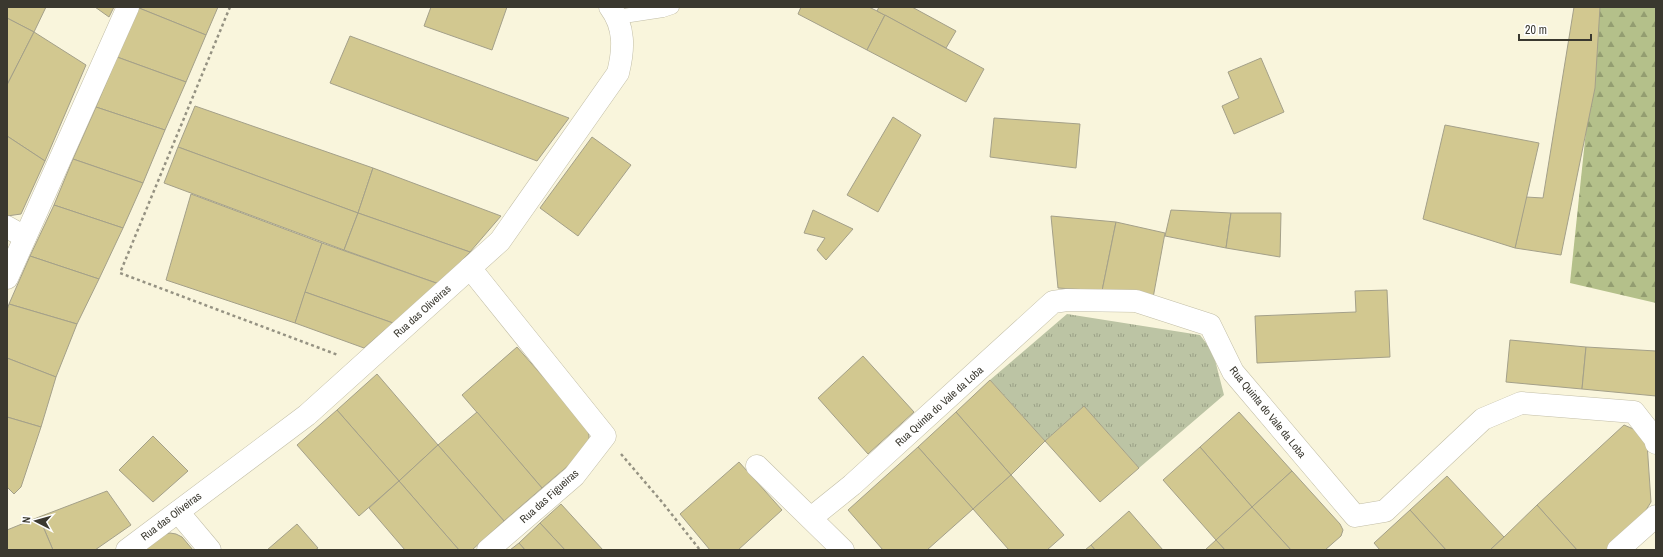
<svg xmlns="http://www.w3.org/2000/svg" width="1663" height="557" font-family="'Archivo Narrow',sans-serif">
	<style>
		.grass { fill: url(#grass-tufts) }
		.forest { fill: url(#forest-firs) }
		.building { fill: #d2c890; stroke: #a4a089 }
		.lines { fill: none; stroke-linecap: round; stroke-linejoin: round }
		.service-casing { stroke: #c2bea7; stroke-width: 15 }
		.minor-casing { stroke: #c2bea7; stroke-width: 23 }
		.tertiary-casing { stroke: #c2bea7; stroke-width: 23 }
		.path { stroke: #959282; stroke-width: 2.5; stroke-dasharray: 3 3; stroke-linecap: butt }
		.service { stroke: #fff; stroke-width: 14 }
		.minor { stroke: #fff; stroke-width: 22 }
		.tertiary { stroke: #fff; stroke-width: 22 }
		.labels { text-anchor: middle; stroke-width: 3; stroke-linejoin: round; paint-order: stroke }
		.street-label { font-size: 11px; fill: #3a382f; stroke: #fff }
	</style>
	<defs>
		<pattern id="grass-tufts" width="24" height="20" patternUnits="userSpaceOnUse"><rect width="24" height="20" fill="#bcc4a4"/><path d="M3 7l-1-3M5 7V3M7 7l1-3M15 17l-1-3M17 17v-4M19 17l1-3" fill="none" stroke="#9aa086"/></pattern>
		<pattern id="forest-firs" width="22" height="20" patternUnits="userSpaceOnUse"><rect width="22" height="20" fill="#b4c08a"/><path d="M5 1l3.5 6h-7zM16 11l3.5 6h-7z" fill="#939d71"/></pattern>
	</defs>
	<rect width="100%" height="100%" fill="#f9f5dc"/>
	<path class="grass" d="M1067 314 1200 335 1213 352 1224 395 1139 468 1084 406 1045 441 990 380Z"/>
	<path class="forest" d="M1599 7H1656V303L1570 283Z"/>
	<g class="building">
		<path d="M7 7H46L34 32 7 18Z"/>
		<path d="M95 7H114L109 17Z"/>
		<path d="M140 7H218L206 35 139 8Z"/>
		<path d="M431 7H507L492 50 424 26Z"/>
		<path d="M801 7H869L885 15 867 50 798 14Z"/>
		<path d="M879 7H912L956 31 946 48 877 11Z"/>
		<path d="M1574 7H1600L1595 88 1561 255 1515 248 1526 197 1543 198Z"/>
		<path d="M139 8 206 35 186 82 117 57Z"/>
		<path d="M885 15 984 69 966 102 867 50Z"/>
		<path d="M7 18 34 32 7 85Z"/>
		<path d="M34 32 86 65 45 161 7 136V85Z"/>
		<path d="M350 36 569 118 537 161 330 83Z"/>
		<path d="M117 57 186 82 165 130 96 107Z"/>
		<path d="M1261 58 1284 112 1234 134 1222 106 1239 98 1228 72Z"/>
		<path d="M195 106 373 168 358 213 178 147Z"/>
		<path d="M96 107 165 130 143 183 73 159Z"/>
		<path d="M893 117 921 135 878 212 847 195Z"/>
		<path d="M994 118 1080 124 1076 168 990 157Z"/>
		<path d="M1445 125 1539 143 1515 248 1423 219Z"/>
		<path d="M7 136 45 161 21 214 7 216Z"/>
		<path d="M592 137 631 165 578 236 540 208Z"/>
		<path d="M178 147 358 213 344 250 164 183Z"/>
		<path d="M73 159 143 183 123 228 54 205Z"/>
		<path d="M373 168 501 216 470 252 358 213Z"/>
		<path d="M191 194 322 243 295 323 166 280Z"/>
		<path d="M54 205 123 228 99 279 30 256Z"/>
		<path d="M813 210 853 229 826 260 817 250 825 238 804 233Z"/>
		<path d="M1171 210 1231 213 1226 248 1165 236Z"/>
		<path d="M358 213 470 252 439 284 344 250Z"/>
		<path d="M1231 213H1281L1280 257 1226 248Z"/>
		<path d="M1051 216 1116 222 1102 291 1058 288Z"/>
		<path d="M1116 222 1165 233 1153 298 1102 291Z"/>
		<path d="M322 243 439 284 393 323 305 292Z"/>
		<path d="M30 256 99 279 77 324 9 304Z"/>
		<path d="M1387 290 1390 357 1257 363 1255 316 1356 312 1355 291Z"/>
		<path d="M305 292 393 323 364 348 295 323Z"/>
		<path d="M9 304 77 324 56 377 7 358V310Z"/>
		<path d="M1510 340 1586 347 1582 389 1506 382Z"/>
		<path d="M517 347 587 427 589 436V444L583 453 542 488 462 395Z"/>
		<path d="M1586 347 1656 351V396L1582 389Z"/>
		<path d="M863 356 914 412 868 454 818 398Z"/>
		<path d="M7 358 56 377 41 427 7 417Z"/>
		<path d="M377 374 438 445 399 481 337 410Z"/>
		<path d="M990 380 1045 441 1011 475 956 412Z"/>
		<path d="M1084 406 1139 468 1100 502 1045 441Z"/>
		<path d="M337 410 399 481 359 516 297 445Z"/>
		<path d="M477 412 542 488 504 521 438 445Z"/>
		<path d="M956 412 1011 475 973 509 918 447Z"/>
		<path d="M1239 412 1292 471 1252 507 1200 447Z"/>
		<path d="M7 417 41 427 21 487 14 494 7 487Z"/>
		<path d="M1624 425 1638 431 1647 443 1651 502 1641 518 1606 550H1577L1537 505Z"/>
		<path d="M153 436 188 471 153 502 119 470Z"/>
		<path d="M438 445 504 521 472 550H459L399 481Z"/>
		<path d="M918 447 973 509 927 550H883L848 510Z"/>
		<path d="M1200 447 1252 507 1216 540 1163 480Z"/>
		<path d="M739 462 782 510 738 550H710L680 514Z"/>
		<path d="M1292 471 1340 524 1343 530 1341 536 1325 550H1291L1252 507Z"/>
		<path d="M1011 475 1064 535 1047 550H1009L973 509Z"/>
		<path d="M1447 476 1504 537 1490 550H1446L1410 510Z"/>
		<path d="M399 481 459 550H405L369 508Z"/>
		<path d="M107 491 131 525 95 550H53L39 517Z"/>
		<path d="M561 504 603 550H565L540 523Z"/>
		<path d="M1537 505 1577 550H1490L1504 537Z"/>
		<path d="M1252 507 1291 550H1225L1216 540Z"/>
		<path d="M1410 510 1446 550H1380L1374 543Z"/>
		<path d="M1129 511 1163 550H1095L1091 545Z"/>
		<path d="M39 517 53 550H7V530Z"/>
		<path d="M540 523 565 550H525L519 543Z"/>
		<path d="M297 524 318 548 315 550H267Z"/>
		<path d="M170 533 176 534 182 537 193 550H143L163 535Z"/>
		<path d="M1216 540 1225 550H1205Z"/>
		<path d="M519 543 525 550H510Z"/>
		<path d="M1091 545 1095 550H1085Z"/>
	</g>
	<g class="lines">
		<defs>
			<path id="service" d="M617 17 663 10 672 7"/>
			<g id="minor">
				<path d="M7 227 25 237"/>
				<path d="M470 268 605 436 574 476 488 550"/>
				<path d="M7 278 128 7"/>
				<path d="M757 466 843 550"/>
				<path d="M178 512 210 550"/>
				<path d="M811 518 852 485 1053 302 1067 300 1136 301 1210 325 1233 372 1355 516 1385 511 1483 419 1521 403 1634 412 1655 439 1656 443"/>
				<path d="M1618 550 1656 516"/>
			</g>
			<path id="tertiary" d="M127 550 307 415 500 241 618 73C624 49 625 27 610 7"/>
		</defs>
		<use href="#service" class="service-casing"/>
		<use href="#minor" class="minor-casing"/>
		<use href="#tertiary" class="tertiary-casing"/>
		<g class="path">
			<path d="M230 7 120 273 338 355"/>
			<path d="M621 454 662 502 700 550"/>
		</g>
		<use href="#service" class="service"/>
		<use href="#minor" class="minor"/>
		<use href="#tertiary" class="tertiary"/>
	</g>
	<g class="labels">
		<g class="street-label">
			<text transform="translate(422 311) rotate(-42)" y="4">Rua das Oliveiras</text>
			<text transform="translate(939 406) rotate(-42)" y="4">Rua Quinta do Vale da Loba</text>
			<text transform="translate(1268 412) rotate(51)" y="4">Rua Quinta do Vale da Loba</text>
			<text transform="translate(549 496) rotate(-42)" y="4">Rua das Figueiras</text>
			<text transform="translate(171 516) rotate(-37)" y="4">Rua das Oliveiras</text>
		</g>
	</g>
	<rect width="1663" height="557" fill="none" stroke="#3a382f" stroke-width="16"/>
	<g transform="translate(36 521) rotate(276)" stroke="#ffffff" stroke-width="3" paint-order="stroke">
	<path d="M0-3L7 15L0 10L-7 15Z" fill="#3a382f"/>
	<text y="-6" font-size="11" font-weight="bold" text-anchor="middle" fill="#3a382f">N</text>
	</g>
	<path d="M1519 34v6h72v-6" fill="none" stroke="#3a382f" stroke-width="2"/>
	<text x="1525" y="34" font-size="12" fill="#3a382f" stroke="#ffffff" stroke-width="3" paint-order="stroke">20 m</text>
</svg>
